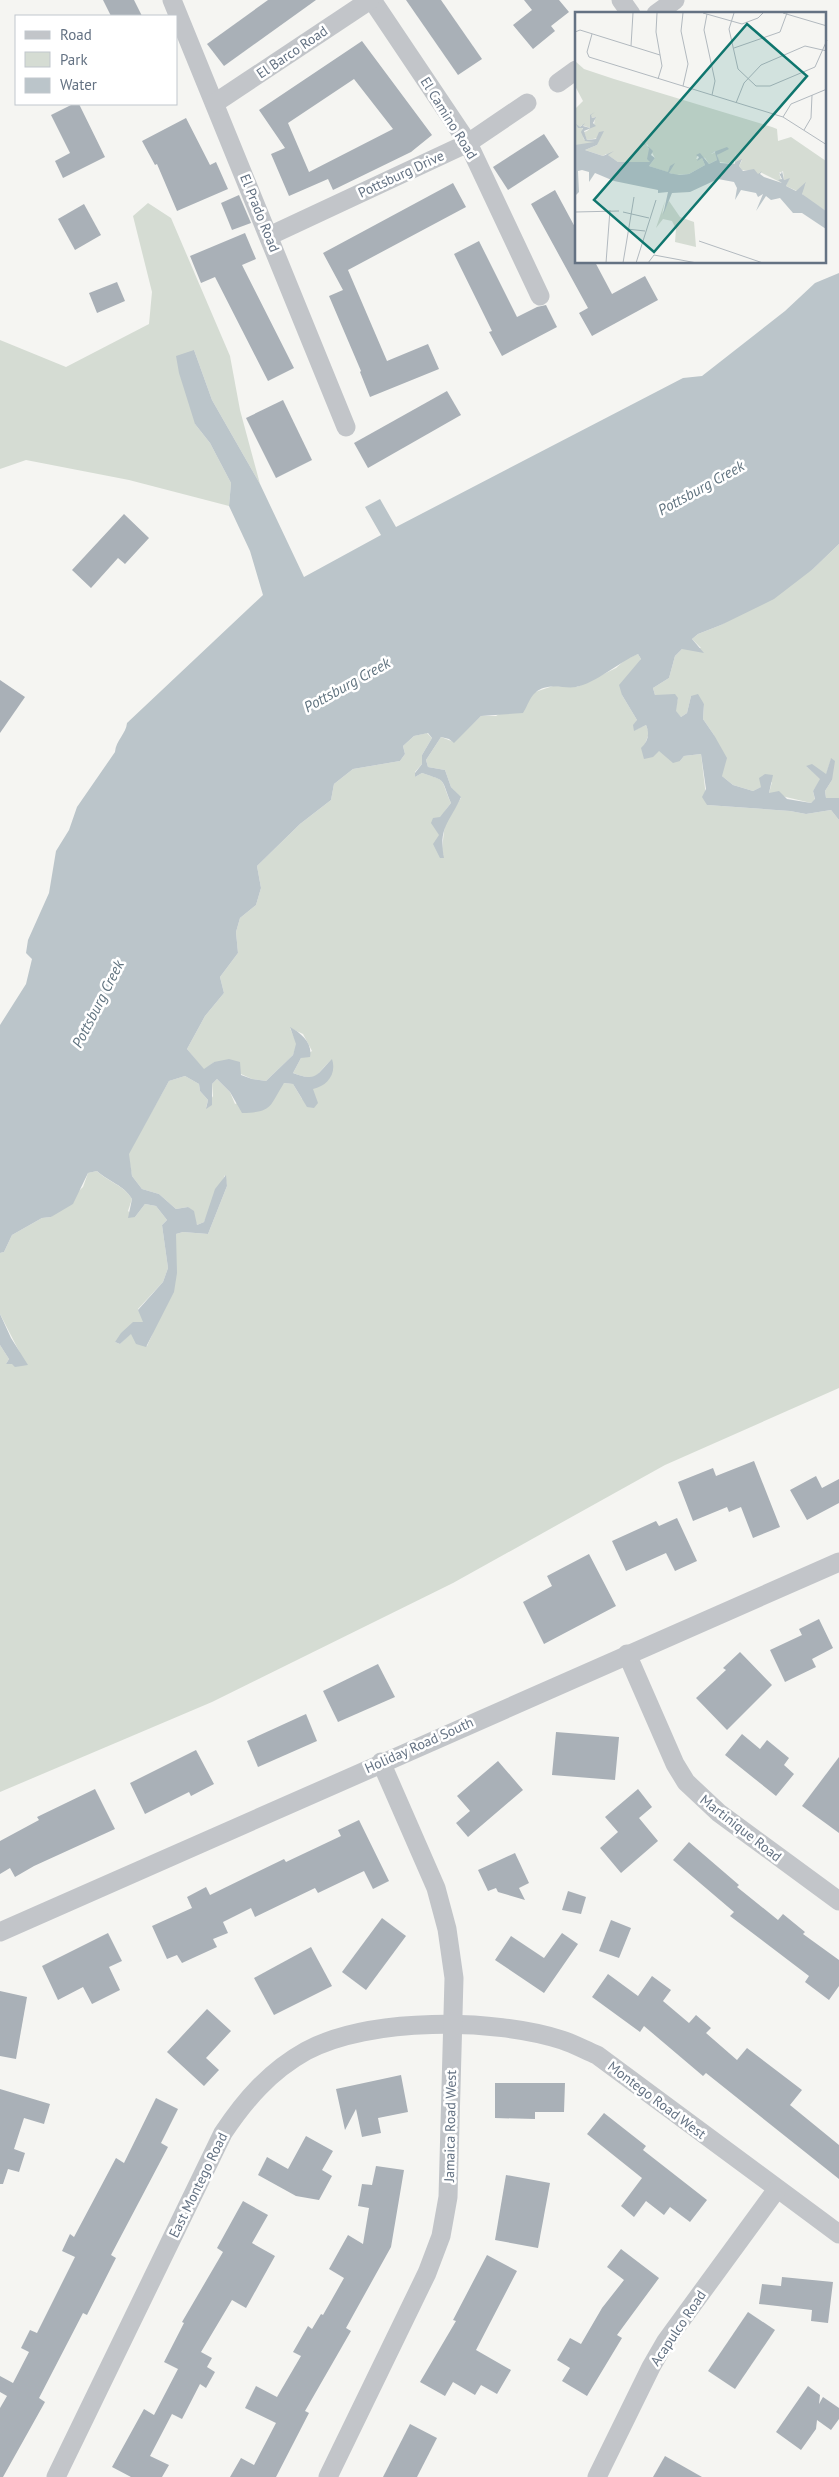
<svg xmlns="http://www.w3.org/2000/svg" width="839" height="2477" font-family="'PT Sans',sans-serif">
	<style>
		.green { fill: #d5dcd3 }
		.water { fill: #bbc5ca }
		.building { fill: #a9b0b7; fill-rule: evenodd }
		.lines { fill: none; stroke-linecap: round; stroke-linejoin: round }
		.minor { stroke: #c2c5c9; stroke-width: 19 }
		.labels { text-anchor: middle; stroke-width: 5; stroke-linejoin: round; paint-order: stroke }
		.street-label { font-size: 14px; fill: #647283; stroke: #fff }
		.water-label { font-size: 15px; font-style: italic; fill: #60737f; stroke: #fff }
		.inset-road { fill: none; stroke: #b2b9bf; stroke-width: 1 }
		.view { fill: #0f766e; fill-opacity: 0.15; stroke: #0f766e; stroke-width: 2.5 }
		.inset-edge { fill: none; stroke: #647283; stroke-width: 2.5 }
	</style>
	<rect width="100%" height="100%" fill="#f5f5f2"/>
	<g class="green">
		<path d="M148 203 171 218 230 356 240 410 260 484 212 400 194 350 195 424 210 443 231 483 229 506 129 480 26 460 0 469V340L66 367 149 324 152 292 133 216Z"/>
		<path d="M839 544V798H826L825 791 832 780 831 759 826 775 806 766 821 779 813 791 815 800 811 803 769 793 772 782 753 791 733 785 722 776 714 735 703 719 704 704 691 696 687 713 681 717 675 711 678 698 655 695 653 688 669 678 675 656 682 649 701 648 692 639 698 634 721 625 813 569Z"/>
		<path d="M638 654 641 659 622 695 637 720 635 730 646 725 649 733 645 744 680 761 684 756 701 754 707 805 790 811 806 814 831 810 839 820V1388L665 1465 453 1583 212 1702 0 1792V1345L9 1359 6 1364 20 1353 0 1314V1253L4 1252 12 1235 42 1218 51 1217 83 1187 88 1173 97 1171C108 1182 124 1185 132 1199L128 1211 135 1217 145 1204 156 1206 167 1220 162 1225 168 1268 163 1282 138 1309 144 1322 115 1342 120 1344 131 1333 147 1346 152 1335 175 1245 176 1234 183 1232 208 1234 227 1186 225 1175 204 1222 197 1225 188 1207 176 1209 159 1194 142 1189 132 1176 128 1154 169 1081 185 1076 199 1084 200 1091 208 1100 206 1108 213 1096 212 1084 217 1079 230 1092 235 1104 284 1083 293 1084 302 1099 312 1089 332 1060C314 1074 321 1083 293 1073L301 1058 312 1051 303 1034 290 1028 297 1044 293 1055 266 1081 252 1079 214 1062 204 1070 187 1049 205 1016 224 993 220 977 238 953 236 932 240 918 256 905 261 888 257 866 300 824 331 800 334 784 353 769 400 761 405 754 403 746 414 736 427 733 432 738 422 755V764L415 772V777L422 773C449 782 439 777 451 803 434 824 438 832 444 858L442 849 445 823 461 798 451 787 445 770 428 767 426 760 441 737 454 742 481 716H496L535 692 553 686 577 687 616 668 626 659Z"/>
	</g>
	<g class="water">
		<path d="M839 273V544L813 569 774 599 721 625 698 634 692 639 704 653 682 649 675 656 669 678 653 688 655 695 675 694 678 698 676 711 681 717 687 713 691 696 698 694 704 704 703 719 714 735 727 758 722 776 733 785 753 791 761 787 759 778 765 774 773 775 769 793 779 791 787 799 811 803 815 799 813 791 820 779 806 766 812 764 826 774 831 758 835 761 832 780 825 791 826 798H839V820L831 810 806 814 790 811 707 805 702 797 706 789 701 754 684 756 680 761 673 763 659 751 653 757 644 759 641 748C648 741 650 734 646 725L634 731 633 725 637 720 622 695 619 685 641 659 638 654C619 662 596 683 576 687 563 689 547 682 535 693 530 697 527 707 523 713L481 716 454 743 449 739 441 737 426 760 428 767 445 770 451 787 461 797C450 822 438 827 444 858H440L433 844 439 835 431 823 433 818 440 817 451 803C440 777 448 782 422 773L415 777V773L422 764V755L432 738 428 733 414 736 403 746 405 754 400 761 353 769 334 784 331 800 300 824 257 866 261 888 256 905 240 918 236 932 238 953 220 977 224 993 205 1016 187 1049 204 1069 214 1062 229 1059 240 1062 241 1075 252 1079 266 1081 293 1055 296 1044 290 1027C301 1033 313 1043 310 1057L301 1058 293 1073C317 1082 316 1075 332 1059 337 1074 327 1086 313 1089L318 1103 314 1108 307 1107 293 1084 284 1083C269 1107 273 1112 242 1113L230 1092 217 1079 212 1084V1105L206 1109 208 1100 200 1091 199 1084 185 1076 169 1081 129 1154 132 1176 142 1189 159 1194 176 1209 188 1207 194 1211 197 1225 204 1222 215 1189 226 1175 227 1186 208 1234 183 1232 176 1234 177 1273 174 1292 146 1347 136 1344 131 1334 120 1344 115 1342 121 1333 133 1322H143L138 1310 163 1282 168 1268 162 1225 167 1220 156 1206 145 1204 135 1217 128 1218 132 1199C124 1185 109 1182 97 1171L88 1173 73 1204 51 1217 42 1218 12 1235 4 1252 0 1253V1025L26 984 32 959 26 953 28 940 49 893 56 851 69 830 77 807 115 752C116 740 126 734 127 723L263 595 250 551 229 506 231 483 210 443 195 424 179 373 176 356 194 350 212 400 260 484 304 577 381 535 365 507 380 499 396 527 683 378 702 376 785 311 815 283Z"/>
		<path d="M0 1314 11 1338 28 1365 15 1367 12 1364H6L9 1359 0 1345Z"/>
	</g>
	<g class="building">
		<path d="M103 0H134L142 16H111Z"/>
		<path d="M268 0H316L224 66 207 44Z"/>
		<path d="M406 0H441L482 59 458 75Z"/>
		<path d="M524 0H559L569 12 551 26 555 31 533 49 513 25 532 10Z"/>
		<path d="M362 41 432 135 411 152 333 190 328 179 289 196 271 154 285 148 259 110ZM354 79 393 129 309 172 288 123Z"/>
		<path d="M73 104H79L105 157 63 178 55 161 70 153 51 115Z"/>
		<path d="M186 118 210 165 216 162 228 189 177 211 157 164 155 165 142 141Z"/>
		<path d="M544 134 559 157 508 190 493 167Z"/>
		<path d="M453 183 466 207 348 270 387 361 428 344 439 369 370 397 360 372 361 371 329 296 343 290 323 253Z"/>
		<path d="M555 190 576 229V262H595L612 294 645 276 658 300 592 336 579 313 588 308 531 204Z"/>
		<path d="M239 195 251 223 232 230 221 203Z"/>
		<path d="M84 204 101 235 75 250 58 219Z"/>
		<path d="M245 233 256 259 242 265 294 368 268 381 215 277 201 283 190 256Z"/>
		<path d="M479 241 517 317 537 307 546 305 557 327 502 356 489 332 492 331 454 254Z"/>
		<path d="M117 282 125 301 97 313 89 293Z"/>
		<path d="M447 391 461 415 368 468 354 443Z"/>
		<path d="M283 400 312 460 276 478 246 418Z"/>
		<path d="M124 514 149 538 125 564 118 558 91 588 72 570Z"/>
		<path d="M0 680 25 697 0 733Z"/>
		<path d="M754 1461 780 1527 753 1538 741 1507 729 1512 727 1507 693 1521 678 1482 713 1468 716 1476Z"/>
		<path d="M816 1476 822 1488 839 1479V1503L807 1520 790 1490Z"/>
		<path d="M677 1518 697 1561 675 1571 666 1553 626 1571 612 1541 656 1521 659 1526Z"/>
		<path d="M589 1554 616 1606 544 1644 523 1602 552 1586 547 1576Z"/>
		<path d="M819 1619 833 1648 812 1659 816 1667 785 1682 770 1650 802 1635 799 1629Z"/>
		<path d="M740 1652 772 1685 727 1730 696 1698 726 1670 723 1668Z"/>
		<path d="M378 1664 395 1697 338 1722 323 1691Z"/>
		<path d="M306 1714 317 1741 258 1767 247 1741Z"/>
		<path d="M556 1732 619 1737 615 1780 552 1775Z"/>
		<path d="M742 1734 760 1749 767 1740 789 1758 784 1765 794 1774 776 1796 725 1755Z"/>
		<path d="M196 1750 214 1784 191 1796 189 1792 145 1814 130 1783Z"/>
		<path d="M839 1757V1833L802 1806Z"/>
		<path d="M498 1761 523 1790 468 1837 456 1823 470 1811 457 1796Z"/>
		<path d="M95 1789 115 1829 34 1866 15 1877 10 1868 0 1874V1841L39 1820 37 1817Z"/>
		<path d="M638 1789 652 1807 639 1818 658 1841 621 1873 600 1848 618 1832 605 1817Z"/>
		<path d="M359 1820 389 1881 373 1889 364 1871 318 1893 315 1888 255 1917 251 1908 223 1922 228 1933 213 1939 217 1947 182 1963 177 1955 167 1959 152 1926 192 1908 187 1897 206 1887 210 1895 284 1859 286 1862 341 1836 338 1830Z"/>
		<path d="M689 1842 739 1885 737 1887 778 1920 783 1914 805 1932 803 1934 839 1960V1986L829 2000 805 1982 809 1976 730 1916 734 1912 673 1860Z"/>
		<path d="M515 1853 529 1883 519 1888 525 1900 498 1892 496 1888 488 1891 478 1870Z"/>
		<path d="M568 1891 586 1897 581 1914 562 1910Z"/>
		<path d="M382 1918 406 1936 366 1990 342 1972Z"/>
		<path d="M611 1920 631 1928 619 1958 599 1951Z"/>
		<path d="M108 1933 122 1961 109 1967 120 1990 92 2004 83 1987 58 2000 42 1966Z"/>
		<path d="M562 1933 578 1944 544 1993 495 1960 511 1936 544 1958Z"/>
		<path d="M311 1947 332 1986 274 2015 254 1978Z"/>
		<path d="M608 1974 638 1996 652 1976 671 1990 663 2001 689 2023 696 2015 711 2028 706 2033 737 2060 747 2048 802 2090 790 2105 839 2145V2179L706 2073 703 2076 644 2026 640 2032 592 1997Z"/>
		<path d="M0 1991 27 1997 16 2059 0 2056Z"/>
		<path d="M207 2009 231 2031 206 2058 219 2070 204 2086 167 2052Z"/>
		<path d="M401 2075 408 2112 378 2118 381 2133 362 2137 356 2109 345 2130 336 2089Z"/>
		<path d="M495 2083H565L564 2112H535V2119L495 2118Z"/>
		<path d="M0 2089 50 2104 44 2124 24 2118 14 2149 25 2153 19 2172 8 2169 3 2184H0Z"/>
		<path d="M156 2098 178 2109 161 2143 168 2147 111 2255 116 2258 87 2315 83 2313 39 2398 45 2402 3 2477H0V2408L7 2396 0 2392V2376L13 2383 29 2352 21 2348 30 2330 37 2333 75 2257 62 2251 70 2234 74 2237 116 2158 124 2163Z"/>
		<path d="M604 2113 646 2146 643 2150 707 2200 690 2222 670 2207 664 2215 646 2201 634 2217 621 2206 642 2178 587 2134Z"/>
		<path d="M306 2136 333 2151 322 2170 332 2176 319 2200 296 2196 258 2175 267 2157 288 2169Z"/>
		<path d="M376 2166 404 2170 391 2247 346 2328 351 2331 305 2411 309 2413 276 2477H230L241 2458 254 2465 276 2423 245 2408 256 2386 277 2397 301 2356 293 2352 308 2326 312 2329 321 2314 323 2315 344 2278 329 2269 348 2235 363 2244 369 2208 358 2206 362 2184 372 2185Z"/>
		<path d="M506 2175 550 2183 538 2248 495 2240Z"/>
		<path d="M243 2201 268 2215 252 2243 275 2256 246 2308 232 2300 201 2352 212 2358 207 2367 215 2372 206 2388 200 2384 182 2419 172 2414 150 2456 169 2465 162 2477H131L112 2467 144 2409 154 2415 178 2369 164 2362 184 2323 182 2322 223 2252 217 2248Z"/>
		<path d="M621 2249 659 2278 617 2335 622 2338 587 2396 562 2381 570 2368 557 2360 570 2338 581 2344 602 2308 624 2280 607 2267Z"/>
		<path d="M487 2255 517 2271 476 2350 511 2370 497 2394 481 2385 475 2395 453 2382 445 2396 420 2382 456 2321 453 2320Z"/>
		<path d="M782 2277 833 2282 828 2323 811 2321 812 2310 759 2304 762 2284 781 2286Z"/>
		<path d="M748 2312 775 2330 735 2389 708 2371Z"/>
		<path d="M808 2386 820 2395 819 2404 823 2397 839 2408V2419L831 2430 817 2420 816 2429 801 2450 776 2432Z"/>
		<path d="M410 2424 437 2438 417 2477H383Z"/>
		<path d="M665 2456 702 2477H653Z"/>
	</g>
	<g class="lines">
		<g class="minor">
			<path d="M172 0 346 427"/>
			<path d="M372 0 468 143 540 296"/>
			<path d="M621 0 631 14"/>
			<path d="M656 14 675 0"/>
			<path d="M558 83 576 70"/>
			<path d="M215 103 370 0"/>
			<path d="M269 236 468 143 527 103"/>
			<path d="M627 1654 675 1764 686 1782 719 1813 839 1901"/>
			<path d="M0 1932 839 1562"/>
			<path d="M56 2477 223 2133C245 2100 270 2071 306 2051 369 2017 494 2018 562 2040 574 2044 585 2050 597 2055L839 2234"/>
			<path d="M328 2477 427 2273 441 2236 448 2197 454 1978 447 1929 436 1888 381 1762"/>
			<path d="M597 2477 651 2367 666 2341 777 2189"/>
		</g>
	</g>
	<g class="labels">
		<g class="street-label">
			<text transform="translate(292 52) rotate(-34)" y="5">El Barco Road</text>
			<text transform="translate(449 118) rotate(58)" y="5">El Camino Road</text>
			<text transform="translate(401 174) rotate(-25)" y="5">Pottsburg Drive</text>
			<text transform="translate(260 213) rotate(68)" y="5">El Prado Road</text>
			<text transform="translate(419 1745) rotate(-24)" y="5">Holiday Road South</text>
			<text transform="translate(741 1828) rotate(38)" y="5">Martinique Road</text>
			<text transform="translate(657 2100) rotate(37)" y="5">Montego Road West</text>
			<text transform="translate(450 2126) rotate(-89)" y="5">Jamaica Road West</text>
			<text transform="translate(198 2185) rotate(-64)" y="5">East Montego Road</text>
			<text transform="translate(678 2328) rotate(-56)" y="5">Acapulco Road</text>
		</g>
		<g class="water-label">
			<text transform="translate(701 488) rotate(-29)" y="5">Pottsburg Creek</text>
			<text transform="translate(347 685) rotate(-29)" y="5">Pottsburg Creek</text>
			<text transform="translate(98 1004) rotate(-63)" y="5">Pottsburg Creek</text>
		</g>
	</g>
	<g transform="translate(575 12)">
		<rect width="251" height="251" fill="#f5f5f2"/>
		<path d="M0 49 9 57 39 67 197 115 202 117 203 129 216 125 251 149V199L230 186 226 180 231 171 222 179 211 174 214 167 209 168 208 159 204 161 207 171 185 160 183 164 178 159 167 158 164 154 167 148 160 150 161 141 159 150 160 152 144 150 142 143 152 136 143 141 140 139 136 142 141 140 142 148 134 152 130 146 123 143 121 147 127 146 130 153 114 162 101 163 74 154 80 146 72 132 68 133 71 132 75 139V150H43L31 142 28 144 10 138 22 133 23 126 12 128 9 120 12 119 19 113 20 105 17 106 15 103V116L7 113 4 116H8L7 117 9 128H17L19 132 0 134V97L8 89 0 74ZM90 189 87 202 94 189 105 205 119 210 121 235 100 230 101 217 97 209 88 207 81 216Z" fill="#d5dcd3"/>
		<path d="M20 100 16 103 17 106 21 105 18 111 21 114 9 119 12 128 21 127 24 120 29 119 22 133 10 138 28 144 39 139 33 143 43 150H75L72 147 74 137 71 132 67 134 69 132 65 127 60 130 65 127 78 139 76 143 80 146 74 154 93 160 95 154 100 151 94 161 104 163 114 162 130 153 127 146 122 149 124 145 121 143 125 141 134 152 142 148 140 140 136 141 152 135 154 137 142 143 145 151 160 152 161 141 160 150 167 147 164 154 168 159 179 157 183 162 187 159 185 162 189 165 207 171 203 168 207 167 204 161 206 162 207 159 209 168 215 166 211 174 221 179 231 170 227 182 251 199V217L227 201H218L205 186 196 188 191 184 181 199 188 182 183 185 181 181 166 178 160 188 162 176 159 170 143 167 115 180 97 181 88 203 93 180 83 181V178L39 169 20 161 14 170V160L7 158 3 159 4 180 0 184V133L19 130 10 129 6 120 8 116H3L1 112 5 115 10 111 8 114 15 116V103Z" fill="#bbc5ca"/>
		<path class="inset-road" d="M82 1 81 20 87 54 83 67M128 1 167 12 183 6 188 1M159 1 154 17 163 57 181 74H195L240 55 252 28M208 1 252 14M132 2 129 18 140 69 137 83M0 20 5 18 85 43M17 22 12 40 14 45 208 105 252 133M56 34 58 1M159 36 205 20 212 1M108 74 113 52 106 19 108 1M161 91 169 71 186 53 230 34 252 39M208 105 216 92 252 77M229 118 236 106 237 83M0 200 44 199M48 200 74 206M52 217 70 219M124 229 188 251M31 251 35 198M48 251 59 185M61 251 81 188M73 251 79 243 122 251"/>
		<path class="view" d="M172 12 232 64 79 240 19 188Z"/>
		<rect width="251" height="251" class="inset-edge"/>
	</g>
	<rect x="15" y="15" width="162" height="90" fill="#ffffff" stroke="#c1c7cd"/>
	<rect x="25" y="31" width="25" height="8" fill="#c2c5c9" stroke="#c1c7cd"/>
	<text x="60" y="40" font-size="15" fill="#647283">Road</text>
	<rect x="25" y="52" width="25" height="15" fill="#d5dcd3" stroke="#c1c7cd"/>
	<text x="60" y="65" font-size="15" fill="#647283">Park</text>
	<rect x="25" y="78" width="25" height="15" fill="#bbc5ca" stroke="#c1c7cd"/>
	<text x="60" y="90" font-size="15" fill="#647283">Water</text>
</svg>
